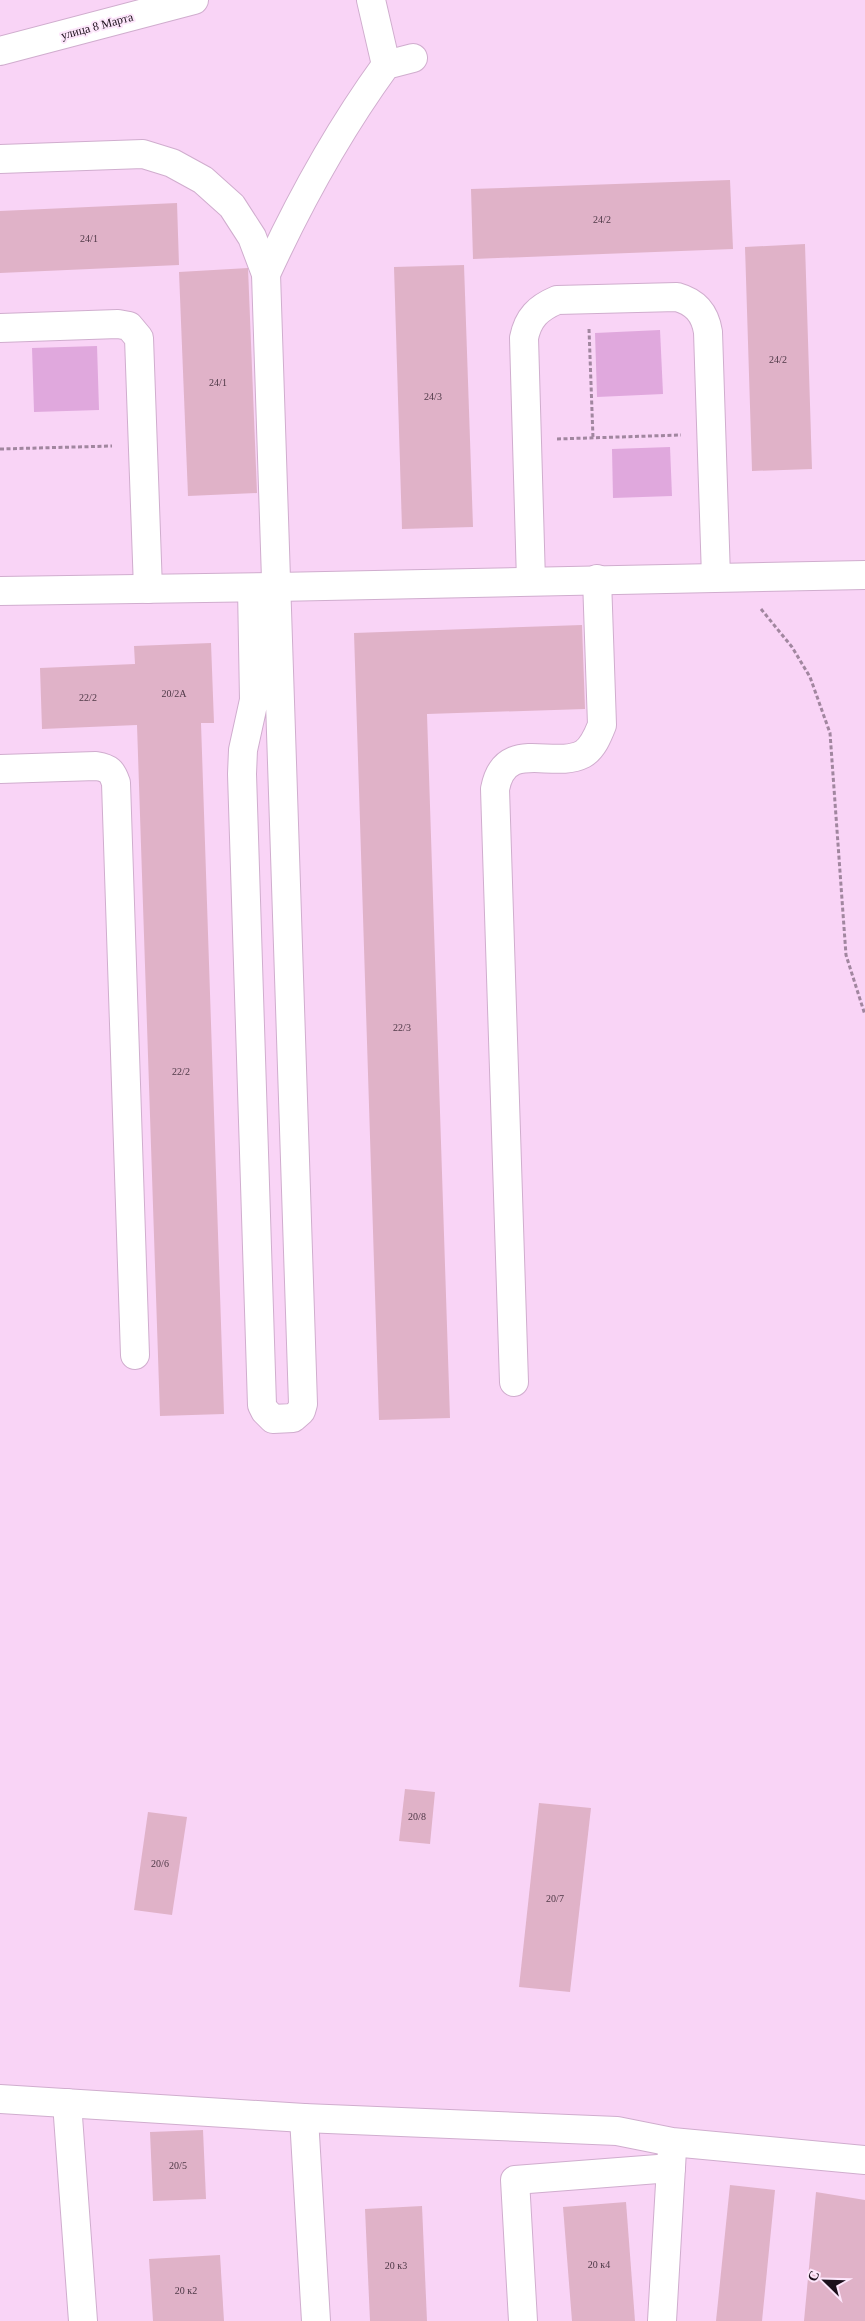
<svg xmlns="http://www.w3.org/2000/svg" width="865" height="2321" font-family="Georgia,serif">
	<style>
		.green { fill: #e0a8dd }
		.building { fill: #e0b2c8 }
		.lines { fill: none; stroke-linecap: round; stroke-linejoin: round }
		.minor-casing { stroke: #d0adce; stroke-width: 30 }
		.path { stroke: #a1869f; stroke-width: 3; stroke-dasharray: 4 2.5; stroke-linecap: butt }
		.minor { stroke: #fff; stroke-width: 28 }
		.labels { text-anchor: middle; stroke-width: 4; stroke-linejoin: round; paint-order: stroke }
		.number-label { font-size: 10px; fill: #4d3846 }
		.street-label { font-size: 12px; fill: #1c101b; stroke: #fde6fb }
	</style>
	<rect width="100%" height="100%" fill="#f9d4f6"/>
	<g class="green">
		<path d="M660 330 663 394 597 397 595 333Z"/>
		<path d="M97 346 99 410 34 412 32 348Z"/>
		<path d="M670 447 672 496 613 498 612 449Z"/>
	</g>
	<g class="building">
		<path d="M730 180 733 249 473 259 471 189Z"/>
		<path d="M177 203 179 265 0 273V211Z"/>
		<path d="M805 244 812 469 752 471 745 247Z"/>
		<path d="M464 265 473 527 402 529 394 267Z"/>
		<path d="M248 268 257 493 188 496 179 272Z"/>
		<path d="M582 625 585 709 427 714 450 1418 379 1420 354 633Z"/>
		<path d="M211 643 214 723H201L224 1414 160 1416 137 725 42 729 40 668 135 664 134 646Z"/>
		<path d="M405 1789 435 1792 430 1844 399 1841Z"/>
		<path d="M539 1803 591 1808 570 1992 519 1987Z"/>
		<path d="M148 1812 187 1817 172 1915 134 1910Z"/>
		<path d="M203 2130 206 2199 153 2201 150 2132Z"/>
		<path d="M730 2185 775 2190 762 2321H716Z"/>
		<path d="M816 2192 865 2200V2321H804Z"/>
		<path d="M626 2202 635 2321H572L563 2207Z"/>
		<path d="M422 2206 427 2321H370L365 2209Z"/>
		<path d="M220 2255 224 2321H153L149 2259Z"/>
	</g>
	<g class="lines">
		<defs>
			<g id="minor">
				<path d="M371 0 386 65"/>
				<path d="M0 51 194 0"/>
				<path d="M0 159 143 154 172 163 203 180 232 206 252 237 266 274 303 1404 301 1411 293 1418 273 1419 265 1411 262 1405 242 774 243 750 254 700 252 588"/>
				<path d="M266 274C300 200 338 131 386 65L413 58"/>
				<path d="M0 328 118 324 129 326 139 338 148 589"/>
				<path d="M531 581 524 338C528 318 538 308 557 300L677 297C695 302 705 313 708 332L716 577"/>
				<path d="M0 591 276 587 865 575"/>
				<path d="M0 769 96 766C109 768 112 771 116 783L135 1355"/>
				<path d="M514 1382 495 789C505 737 552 770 583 754 593 748 598 735 602 725L597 579"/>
				<path d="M0 2099 304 2118 617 2131 672 2142 865 2160"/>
				<path d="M67 2103 83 2321"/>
				<path d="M304 2118 316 2321"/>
				<path d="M523 2321 515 2180 671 2168"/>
				<path d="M662 2321 672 2150"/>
			</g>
		</defs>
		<use href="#minor" class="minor-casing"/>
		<g class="path">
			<path d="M589 329 593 438"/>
			<path d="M557 439 681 435"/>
			<path d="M0 449 112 446"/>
			<path d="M761 609 792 647 810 677 830 733 846 955 865 1015"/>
		</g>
		<use href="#minor" class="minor"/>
	</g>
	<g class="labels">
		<g class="number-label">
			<text x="602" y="223">24/2</text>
			<text x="89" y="242">24/1</text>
			<text x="778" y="363">24/2</text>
			<text x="218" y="386">24/1</text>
			<text x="433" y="400">24/3</text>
			<text x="174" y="697">20/2А</text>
			<text x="88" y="701">22/2</text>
			<text x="402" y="1031">22/3</text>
			<text x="181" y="1075">22/2</text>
			<text x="417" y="1820">20/8</text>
			<text x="160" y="1867">20/6</text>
			<text x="555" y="1902">20/7</text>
			<text x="178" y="2169">20/5</text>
			<text x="599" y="2268">20 к4</text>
			<text x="396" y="2269">20 к3</text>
			<text x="186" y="2294">20 к2</text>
		</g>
		<g class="street-label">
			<text transform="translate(97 26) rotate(-15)" y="4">улица 8 Марта</text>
		</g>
	</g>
	<g transform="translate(825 2281) rotate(293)" stroke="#fde6fb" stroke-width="4" paint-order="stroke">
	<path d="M0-4L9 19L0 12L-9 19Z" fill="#1c101b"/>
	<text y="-8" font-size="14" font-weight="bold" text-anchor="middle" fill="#1c101b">С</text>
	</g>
</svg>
